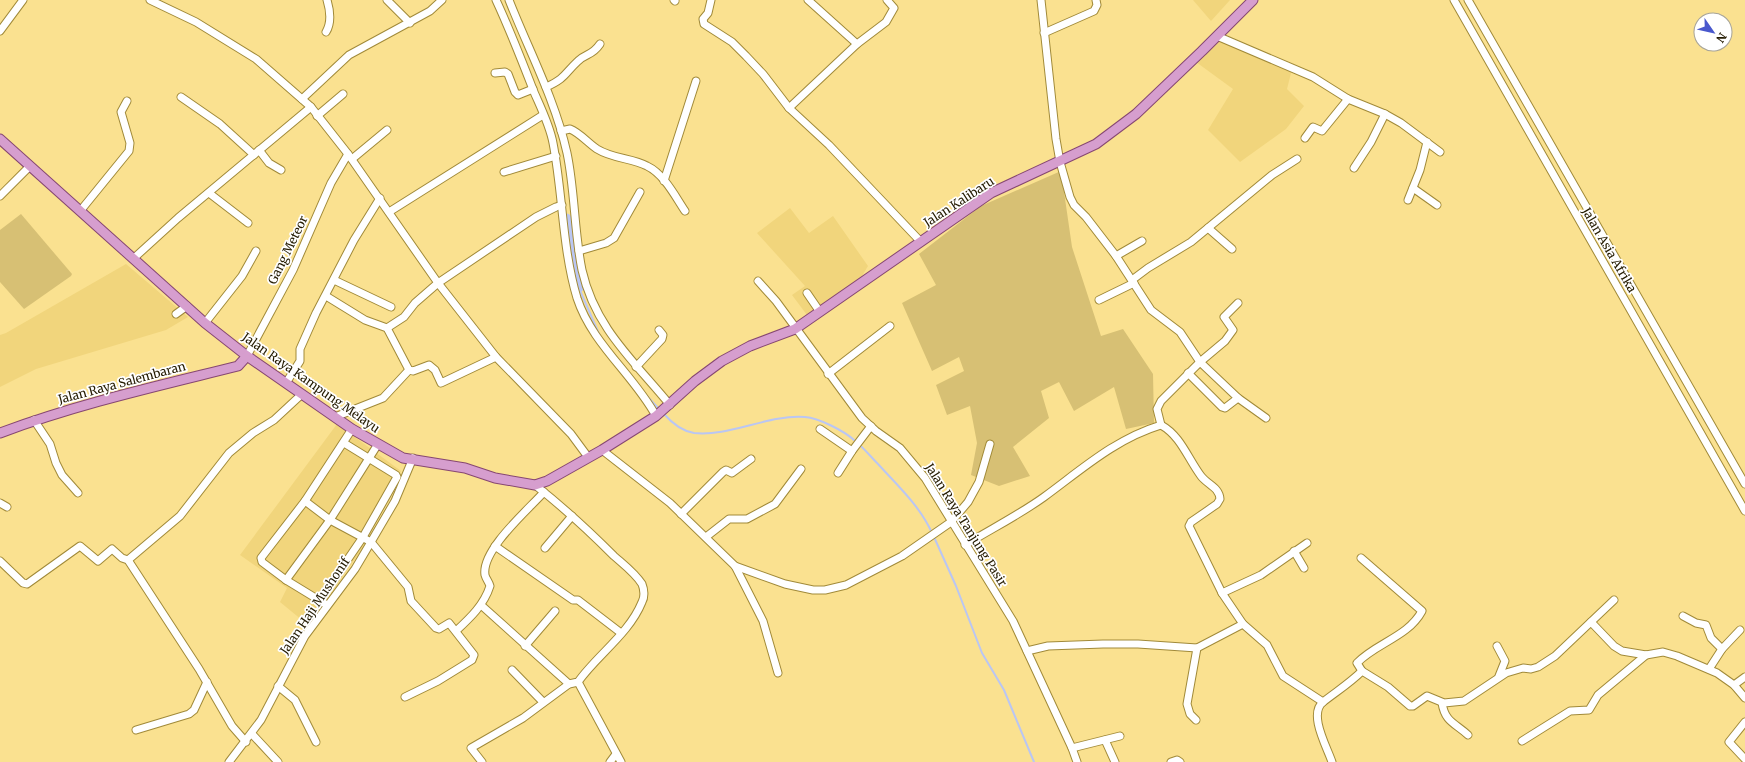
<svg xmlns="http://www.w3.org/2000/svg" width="1745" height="762" font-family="Merriweather,serif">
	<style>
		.built { fill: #f1d57c }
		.green { fill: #d7c074 }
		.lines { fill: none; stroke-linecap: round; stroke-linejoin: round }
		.stream { stroke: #bac6f3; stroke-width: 2 }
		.river { stroke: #bac6f3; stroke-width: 13 }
		.minor-casing { stroke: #a18a39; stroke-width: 9 }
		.major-casing { stroke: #864771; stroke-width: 11 }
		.minor { stroke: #fff; stroke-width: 7 }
		.major { stroke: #d69ece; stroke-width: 9 }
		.labels { text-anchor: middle; stroke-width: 3.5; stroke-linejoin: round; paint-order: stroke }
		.street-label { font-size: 12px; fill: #241b00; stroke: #fff }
	</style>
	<rect width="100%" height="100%" fill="#fae190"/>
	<g class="built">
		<path d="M1193 0H1230L1211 21Z"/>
		<path d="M1217 39 1292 69 1287 89 1304 106 1286 129 1240 162 1208 130 1233 89 1196 62Z"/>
		<path d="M790 208 809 233 833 216 868 266 859 281 807 315 792 295 805 286 757 233Z"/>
		<path d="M126 264 188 317 166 330 36 369 0 387V335L6 333Z"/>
		<path d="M337 424 401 471 365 545 308 625 280 602 287 588 240 555Z"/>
	</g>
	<g class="green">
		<path d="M1061 171 1072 247 1101 336 1123 329 1153 374 1154 423 1126 429 1114 387 1074 411 1059 382 1041 391 1049 418 1013 447 1030 476 999 486 971 475 977 443 970 406 947 415 936 385 964 371 959 357 932 371 902 303 936 285 919 254 981 206Z"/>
		<path d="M21 214 72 274 71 276 24 309 0 282V230Z"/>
	</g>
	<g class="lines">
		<g class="stream">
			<path d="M578 286 600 336"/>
			<path d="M646 395 659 409"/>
			<path d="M664 414C671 422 682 431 694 433 729 437 769 414 805 417 819 418 844 431 854 440 863 447 870 456 878 464 897 485 920 506 932 533"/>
			<path d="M934 537 956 586 982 653 1004 690 1034 762"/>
		</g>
		<path class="river" d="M566 220 578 286"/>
		<defs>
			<g id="minor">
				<path d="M150 0 196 22 256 59 311 107 348 154 438 283 496 357 571 434 588 457"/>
				<path d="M387 0 410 23"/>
				<path d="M496 0C510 30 522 61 534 92 541 108 550 126 553 143 563 194 562 248 577 298 592 344 633 374 656 416"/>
				<path d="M509 0C529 51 555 99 567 153 575 191 574 231 582 270 595 328 634 361 670 405"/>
				<path d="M674 0 675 1"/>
				<path d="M711 0 708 13 703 19 704 24 732 42 746 56 763 74 789 108 829 145 921 242"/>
				<path d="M808 0 857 44"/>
				<path d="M1041 0 1056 139 1060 162 1070 197 1074 205 1086 217 1116 256 1151 310 1180 332 1200 362 1238 398 1266 418"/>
				<path d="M1454 0 1745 511"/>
				<path d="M1468 0 1745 484"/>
				<path d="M0 31 23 0"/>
				<path d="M326 32C332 22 330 10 327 0"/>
				<path d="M1044 33 1094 11 1097 5 1096 0"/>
				<path d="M1217 36 1313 77 1348 99 1385 114 1401 123 1440 152"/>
				<path d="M495 73 505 72 508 74 515 92 518 95 533 89"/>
				<path d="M546 87C566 78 564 74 578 61 586 53 592 56 600 44"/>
				<path d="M181 97 220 124 254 155"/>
				<path d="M302 99 349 55 430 11 442 0"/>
				<path d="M789 108 857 44 886 22 894 8 887 0"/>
				<path d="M317 116 343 94"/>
				<path d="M561 131 570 129C580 133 588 143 597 149 613 159 632 158 647 166 664 174 675 196 685 211"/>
				<path d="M1305 138 1313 127 1322 131 1348 99"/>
				<path d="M259 150 269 163 281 170"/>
				<path d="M352 159 387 130"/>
				<path d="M1354 168 1371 142 1385 114"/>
				<path d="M504 172 556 156"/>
				<path d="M664 181 696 81"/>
				<path d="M1413 188 1437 205"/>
				<path d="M209 193 248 223"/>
				<path d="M0 196 30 166"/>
				<path d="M1408 200 1420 170 1427 142"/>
				<path d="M81 210 129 151 130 143 121 112 127 101"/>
				<path d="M389 212 543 115"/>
				<path d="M1208 228 1232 249"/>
				<path d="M579 251 606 243 614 238 640 192"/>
				<path d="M1116 256 1142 241"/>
				<path d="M134 258 178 218 311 107"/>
				<path d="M334 280 391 307"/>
				<path d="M1132 280 1148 268 1191 242 1272 175 1297 159"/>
				<path d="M758 281 776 301 862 418 876 431 900 448 925 478 1013 621 1072 748 1077 762"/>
				<path d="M807 293 820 312"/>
				<path d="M326 296 365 320 387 328 409 370 413 371 429 365 435 370 441 383 496 357"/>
				<path d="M1099 300 1134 283"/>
				<path d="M176 314 187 306"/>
				<path d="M205 323 242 276 256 251"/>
				<path d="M387 328 404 317 415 303 438 283 536 217 556 207 562 205"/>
				<path d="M247 356 293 270 331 183 348 154"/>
				<path d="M636 367 662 339 663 335 659 330"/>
				<path d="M1188 373 1222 407 1225 408 1238 398"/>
				<path d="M828 374 890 326"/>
				<path d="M286 383 300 361V349L316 313 354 240 380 198"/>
				<path d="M335 417 383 398 409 370"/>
				<path d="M34 420 50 444 56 463 62 475 78 493"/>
				<path d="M1161 425C1181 436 1188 459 1201 476 1208 485 1219 487 1220 499L1217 504 1191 522 1189 526 1222 593 1243 624 1267 645 1283 676 1323 702"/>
				<path d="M820 429 852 451"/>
				<path d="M602 450 670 503 735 566 763 621 778 673"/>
				<path d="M838 473 852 451 871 426"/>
				<path d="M305 501 330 520 371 542 408 587 411 601 436 628 439 629 449 623 474 655 472 660 438 681 405 697"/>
				<path d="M0 503 7 507"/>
				<path d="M681 514 723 472 726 470 732 473 751 459"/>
				<path d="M706 537 729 519H747L775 504 801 469"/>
				<path d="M965 545C991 529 1019 515 1044 497 1081 470 1115 439 1161 425L1157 409 1161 401 1200 362 1225 341 1233 330 1224 317 1238 303"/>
				<path d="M495 546 573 600H578L621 633"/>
				<path d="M545 548 572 516"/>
				<path d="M1294 551 1304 568"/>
				<path d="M1361 558 1422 611C1408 637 1376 643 1357 663L1362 671"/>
				<path d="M128 560 180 516 229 453 253 433 274 420 302 394"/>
				<path d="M0 561 23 583 27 584 80 546 98 561 112 549 122 558 128 560 199 669 232 726 246 742"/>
				<path d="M735 566 785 584 813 590H825L846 585 902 556 951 522 968 502 979 482 990 444"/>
				<path d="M286 580 330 520 378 444"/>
				<path d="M1222 593 1261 575 1307 543"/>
				<path d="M320 600 363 537 397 477 396 475 344 443"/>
				<path d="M327 605 286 580 262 562 261 558 305 501 352 429"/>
				<path d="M481 605 569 684"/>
				<path d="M1683 616 1696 623 1706 625 1711 638 1722 649"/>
				<path d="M1591 622 1614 646 1622 651 1646 655 1663 652 1677 656 1717 673 1734 685 1745 698"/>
				<path d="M456 631C470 618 484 605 490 586 489 582 486 579 485 575 481 550 528 510 544 492"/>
				<path d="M525 646 555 611"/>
				<path d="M1497 646 1505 661 1499 676"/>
				<path d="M1027 651 1048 646 1103 644H1138L1197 648 1243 624"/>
				<path d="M1709 669 1722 649 1740 630"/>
				<path d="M512 670 543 702"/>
				<path d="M578 682 621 762"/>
				<path d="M1734 685 1745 677"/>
				<path d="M278 686 295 700 316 742"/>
				<path d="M1442 703C1445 722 1455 723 1468 735"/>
				<path d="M1196 720 1190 714 1187 704 1197 648"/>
				<path d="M136 730 189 714 194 710 207 682"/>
				<path d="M252 734 278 762"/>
				<path d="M1105 740 1115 762"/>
				<path d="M1522 741 1570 711 1589 710 1598 695 1646 655"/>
				<path d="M1072 748 1120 736"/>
				<path d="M1745 759 1729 742 1745 722"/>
				<path d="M229 762 261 720 305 636 355 569 371 542 395 501 413 458"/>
				<path d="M482 762 471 748 523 718 569 684 578 682C597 655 629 634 642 602 645 597 644 589 642 584 635 573 623 564 614 556 589 531 563 507 535 485"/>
				<path d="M610 762 616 754"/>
				<path d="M1171 762 1177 760 1180 762"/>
				<path d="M1332 762C1327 747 1308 714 1323 702 1337 691 1350 683 1362 671L1388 687 1410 706H1413L1427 696 1444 703 1464 701 1506 673 1523 668 1531 669 1538 667 1555 656 1614 600"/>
			</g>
			<g id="major">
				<path d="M0 139 205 323 247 356 352 429 403 458 465 468 495 478 535 485 547 481 602 450 656 416 695 381 722 361 750 346 795 329 991 193 1096 144 1136 114 1202 51 1253 0"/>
				<path d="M0 433C77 404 158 386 238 366L247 356"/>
			</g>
		</defs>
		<use href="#minor" class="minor-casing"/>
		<use href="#major" class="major-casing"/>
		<use href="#minor" class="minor"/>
		<use href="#major" class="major"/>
	</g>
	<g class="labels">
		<g class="street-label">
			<text transform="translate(959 202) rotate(-33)" y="4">Jalan Kalibaru</text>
			<text transform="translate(288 250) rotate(-64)" y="4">Gang Meteor</text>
			<text transform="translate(1609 250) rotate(60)" y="4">Jalan Asia Afrika</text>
			<text transform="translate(122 383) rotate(-15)" y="4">Jalan Raya Salembaran</text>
			<text transform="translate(311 383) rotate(35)" y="4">Jalan Raya Kampung Melayu</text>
			<text transform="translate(966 525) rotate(58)" y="4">Jalan Raya Tanjung Pasir</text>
			<text transform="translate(315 606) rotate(-56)" y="4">Jalan Haji Mushonif</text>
		</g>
	</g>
	<g transform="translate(1713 32) rotate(124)"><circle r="19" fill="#ffffff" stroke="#a7a499"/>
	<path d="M0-3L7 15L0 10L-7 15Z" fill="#4958cd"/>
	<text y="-6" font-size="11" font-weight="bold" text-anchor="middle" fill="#241b00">N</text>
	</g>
</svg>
